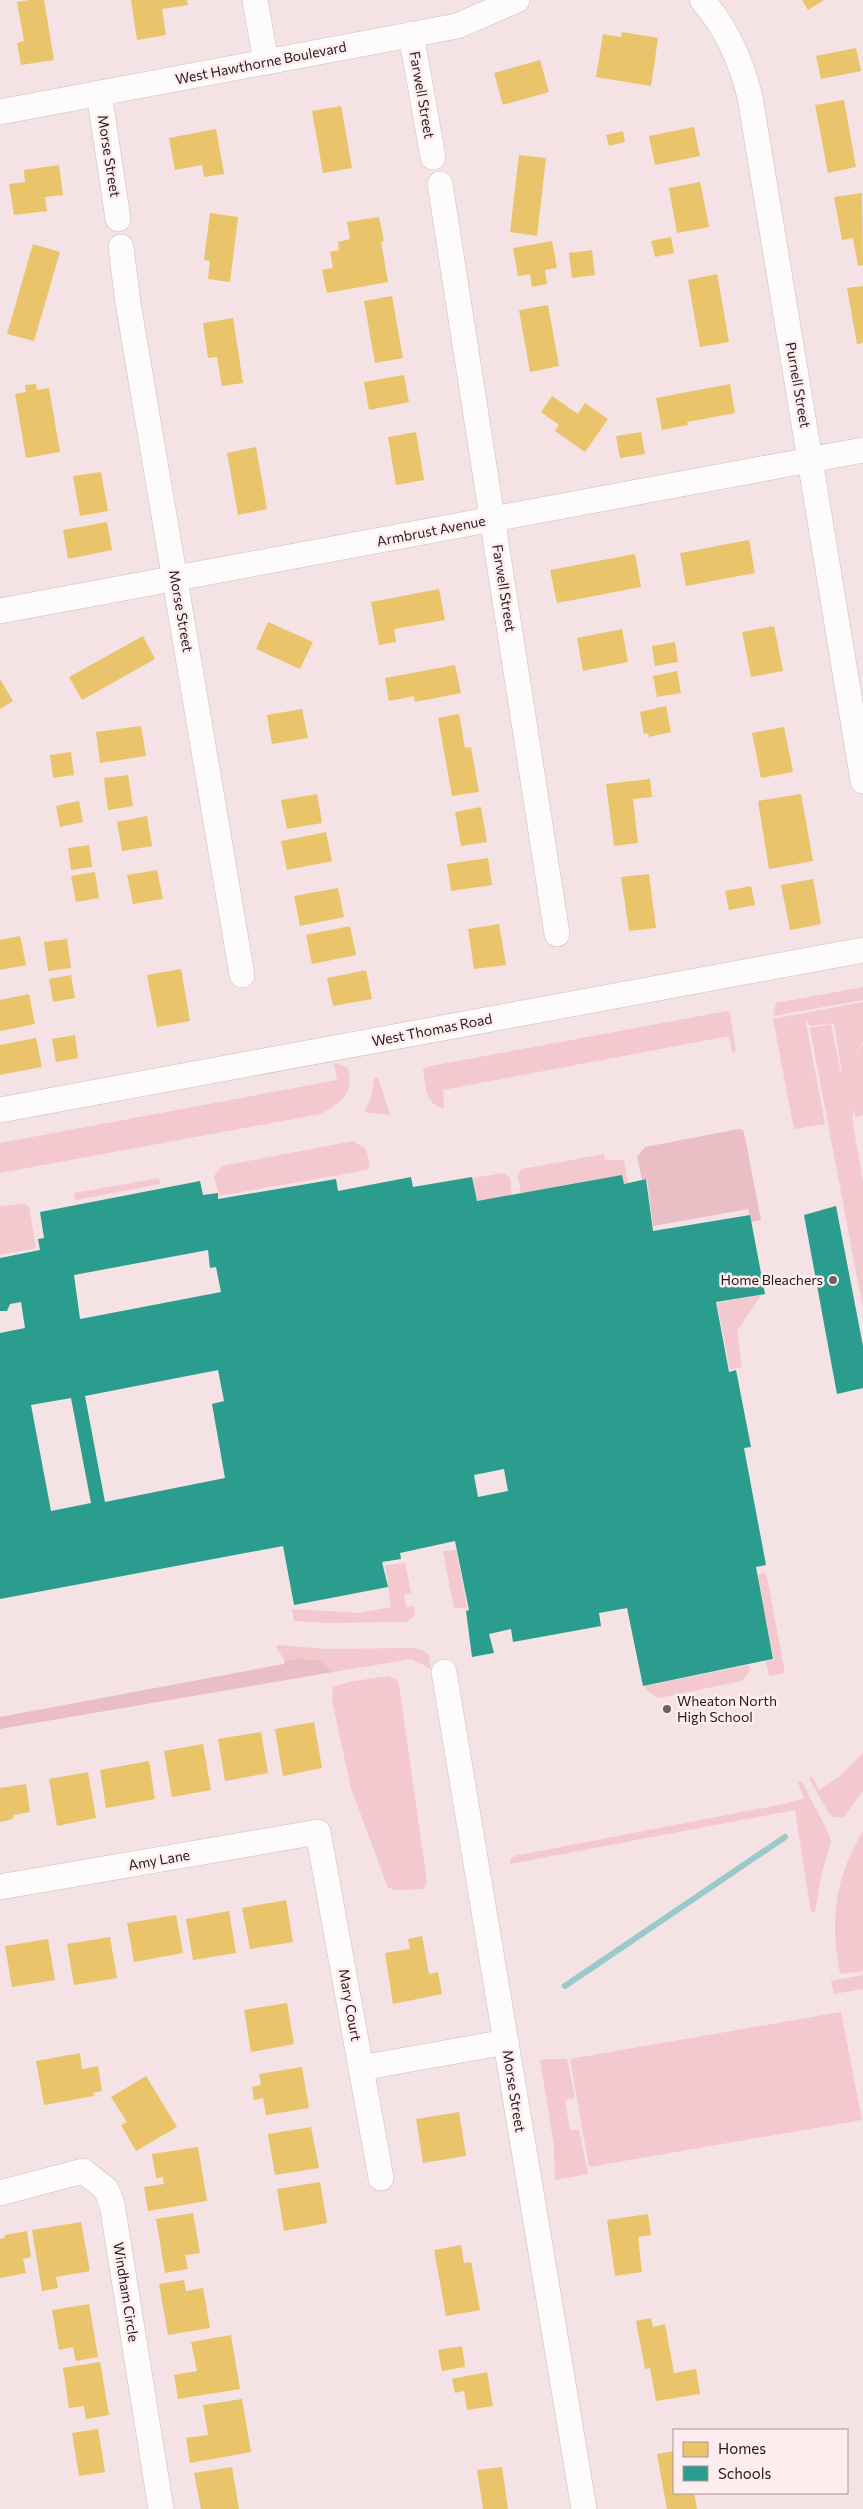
<svg xmlns="http://www.w3.org/2000/svg" width="863" height="2509" font-family="Commissioner,sans-serif">
	<style>
		.green { fill: #f3c8ce }
		.forest { fill: #e9bec5 }
		.homes { fill: #e9c46a }
		.schools { fill: #2a9d8f; fill-rule: evenodd }
		.lines { fill: none; stroke-linecap: round; stroke-linejoin: round }
		.stream { stroke: #9acac8; stroke-width: 6 }
		.minor-casing { stroke: #cebec1; stroke-width: 26 }
		.minor { stroke: #fdfbfb; stroke-width: 25 }
		.poi-dot { fill: #6f5f62; stroke: #fdedef; stroke-width: 2 }
		.labels { text-anchor: middle; stroke-width: 5; stroke-linejoin: round; paint-order: stroke }
		.street-label { font-size: 14px; fill: #27191b; stroke: #fdedef }
		.poi-label { font-size: 14px; fill: #27191b; stroke: #fdedef; text-anchor: end }
	</style>
	<rect width="100%" height="100%" fill="#f4e2e5"/>
	<g class="green">
		<path d="M863 987V1000L773 1016 776 1003Z"/>
		<path d="M863 1002V1042L851 1058 863 1044V1115L855 1117 854 1108 852 1118 863 1182V1309L810 1028 831 1024 841 1074 843 1070 842 1072 834 1023 810 1026 808 1021 806 1024 825 1124 794 1129 773 1019Z"/>
		<path d="M727 1011 730 1013 736 1052 732 1053 729 1036 443 1090 444 1108C425 1106 426 1084 423 1069L426 1067Z"/>
		<path d="M334 1063 347 1067C357 1090 339 1106 320 1114L0 1173V1143L337 1080Z"/>
		<path d="M378 1077 390 1115 364 1112 371 1098 374 1079Z"/>
		<path d="M353 1141 366 1149 370 1166 367 1170 219 1196 214 1176 222 1166Z"/>
		<path d="M604 1154 605 1160H624L628 1183 521 1193 519 1188 521 1187 517 1176 522 1169Z"/>
		<path d="M503 1173 510 1178 512 1195 477 1201 473 1178Z"/>
		<path d="M159 1178 160 1184 76 1200 74 1193Z"/>
		<path d="M24 1204 29 1207 36 1248 0 1255V1206Z"/>
		<path d="M761 1295 737 1331 742 1367 730 1370 717 1303Z"/>
		<path d="M456 1550 467 1607 454 1609 443 1551Z"/>
		<path d="M405 1563 411 1593 404 1595 406 1607 414 1606 415 1615 407 1622 326 1623 294 1621 292 1609 360 1613 391 1607 385 1565Z"/>
		<path d="M766 1572 785 1673 769 1676 766 1661 774 1660 757 1575Z"/>
		<path d="M279 1645 325 1649 413 1648 422 1650 429 1655 431 1669 412 1659 333 1672C316 1657 307 1656 285 1661L276 1647Z"/>
		<path d="M749 1665 750 1671 742 1681 658 1698 646 1690 645 1686Z"/>
		<path d="M388 1676 397 1680 399 1685 427 1882 424 1889 396 1890 388 1888 351 1788 332 1700 333 1687 349 1682Z"/>
		<path d="M863 1753V1791L844 1817H833L828 1812 809 1778 812 1777 819 1790 840 1776Z"/>
		<path d="M798 1782H802L827 1830 831 1842 821 1876 815 1911 811 1913 795 1810 510 1864V1860L514 1856 784 1804 804 1798Z"/>
		<path d="M863 1831V1971L840 1974C830 1920 834 1879 863 1831Z"/>
		<path d="M863 1975V1989L834 1994 831 1981Z"/>
		<path d="M841 2012 862 2120 589 2167 570 2059Z"/>
		<path d="M553 2059H567L575 2098 565 2100 570 2130H579L588 2174 555 2180 554 2146 540 2060Z"/>
	</g>
	<g class="forest">
		<path d="M739 1129 743 1130 745 1137 761 1220 751 1222 748 1209 653 1226 647 1179H642L637 1157 645 1147Z"/>
		<path d="M301 1658 321 1661 333 1672 0 1729V1717L284 1664 285 1661Z"/>
	</g>
	<g class="homes">
		<path d="M29 0H44L54 60 21 65 17 43 24 41 17 2Z"/>
		<path d="M131 0H187L188 5 162 9 166 35 137 40Z"/>
		<path d="M802 0H824L808 10Z"/>
		<path d="M622 32 658 38 651 86 596 77 603 34 621 37Z"/>
		<path d="M856 48 861 71 821 79 816 56Z"/>
		<path d="M540 60 549 92 503 105 494 73Z"/>
		<path d="M844 100 856 167 828 173 815 105Z"/>
		<path d="M341 106 352 168 323 173 312 111Z"/>
		<path d="M694 127 700 156 655 165 649 136Z"/>
		<path d="M216 129 224 174 204 177 202 165 175 170 169 138Z"/>
		<path d="M623 131 625 142 609 146 606 135Z"/>
		<path d="M519 155 546 158 537 236 510 232Z"/>
		<path d="M59 165 63 195 45 197 47 211 14 215 9 184 25 182 24 170Z"/>
		<path d="M700 182 709 227 677 233 669 188Z"/>
		<path d="M862 193 863 265 858 266 853 238 842 240 834 197Z"/>
		<path d="M210 213 238 217 230 282 208 279 210 261 204 260Z"/>
		<path d="M379 217 384 241 381 242 388 282 327 293 322 270 333 268 330 252 339 250 338 242 350 239 347 222Z"/>
		<path d="M671 237 674 253 655 257 651 241Z"/>
		<path d="M552 241 557 268 545 270 547 284 532 287 530 274 518 276 513 248Z"/>
		<path d="M33 244 60 252 34 341 7 334Z"/>
		<path d="M592 250 595 275 572 278 569 253Z"/>
		<path d="M717 274 729 342 700 347 688 280Z"/>
		<path d="M863 286V343L857 344 847 288Z"/>
		<path d="M392 296 403 358 375 363 364 301Z"/>
		<path d="M548 305 559 366 530 372 519 310Z"/>
		<path d="M233 318 243 383 222 386 217 357 208 358 203 323Z"/>
		<path d="M404 375 409 402 369 410 364 382Z"/>
		<path d="M36 384 37 390 49 388 60 452 26 458 15 394 26 392 25 385Z"/>
		<path d="M730 384 735 413 687 422 688 425 662 430 656 398Z"/>
		<path d="M552 396 578 414 585 403 608 419 585 452 555 431 559 425 541 412Z"/>
		<path d="M416 432 424 480 396 485 388 437Z"/>
		<path d="M641 432 645 454 620 458 616 436Z"/>
		<path d="M256 447 267 509 238 515 227 453Z"/>
		<path d="M101 472 108 511 80 516 73 476Z"/>
		<path d="M107 522 112 550 68 559 63 530Z"/>
		<path d="M749 540 755 573 686 586 680 553Z"/>
		<path d="M635 554 641 587 557 603 550 570Z"/>
		<path d="M439 589 445 620 394 629 396 642 379 645 371 602Z"/>
		<path d="M268 622 313 642 300 669 256 649Z"/>
		<path d="M774 626 783 671 751 677 742 632Z"/>
		<path d="M622 629 628 662 583 671 577 638Z"/>
		<path d="M143 636 155 659 82 700 69 677Z"/>
		<path d="M675 642 678 662 655 666 652 646Z"/>
		<path d="M455 665 461 693 415 702 414 696 389 701 385 678Z"/>
		<path d="M677 671 681 693 657 697 653 676Z"/>
		<path d="M0 679 13 701 0 709Z"/>
		<path d="M666 706 671 732 649 737 648 733 644 734 640 712Z"/>
		<path d="M302 709 308 738 272 744 267 715Z"/>
		<path d="M459 714 465 748 471 747 479 792 452 796 438 718Z"/>
		<path d="M141 726 146 756 100 763 96 732Z"/>
		<path d="M784 727 793 772 761 778 752 733Z"/>
		<path d="M71 752 74 775 53 778 50 755Z"/>
		<path d="M128 775 133 806 108 810 104 778Z"/>
		<path d="M650 779 652 797 633 799 638 843 614 846 606 784Z"/>
		<path d="M317 794 322 823 287 829 281 800Z"/>
		<path d="M801 794 813 861 769 869 758 801Z"/>
		<path d="M79 801 83 822 60 827 56 806Z"/>
		<path d="M481 807 487 842 461 846 455 812Z"/>
		<path d="M147 816 152 846 122 851 117 822Z"/>
		<path d="M326 832 332 861 287 870 281 841Z"/>
		<path d="M89 845 92 867 71 870 68 848Z"/>
		<path d="M488 858 492 885 451 891 447 864Z"/>
		<path d="M157 870 163 899 133 904 127 875Z"/>
		<path d="M95 872 99 898 76 902 71 876Z"/>
		<path d="M649 874 656 928 629 931 621 877Z"/>
		<path d="M813 879 821 924 790 930 781 885Z"/>
		<path d="M751 886 755 905 729 910 725 891Z"/>
		<path d="M338 888 344 917 300 926 294 896Z"/>
		<path d="M499 924 506 965 474 969 468 929Z"/>
		<path d="M350 926 356 955 312 964 306 935Z"/>
		<path d="M20 936 26 965 0 970V940Z"/>
		<path d="M67 939 71 968 48 971 44 942Z"/>
		<path d="M181 969 190 1021 157 1027 147 975Z"/>
		<path d="M366 970 372 999 333 1006 327 978Z"/>
		<path d="M71 975 75 998 53 1002 49 979Z"/>
		<path d="M29 994 35 1024 0 1031V1000Z"/>
		<path d="M75 1035 78 1058 56 1062 52 1039Z"/>
		<path d="M36 1038 42 1067 0 1075V1045Z"/>
		<path d="M314 1722 322 1768 283 1776 275 1729Z"/>
		<path d="M261 1732 268 1773 225 1781 218 1739Z"/>
		<path d="M203 1744 211 1790 172 1797 164 1751Z"/>
		<path d="M149 1761 155 1799 106 1808 100 1770Z"/>
		<path d="M88 1772 96 1818 57 1826 49 1779Z"/>
		<path d="M26 1784 30 1812 13 1815V1819L0 1822V1788Z"/>
		<path d="M286 1900 293 1942 250 1949 242 1908Z"/>
		<path d="M229 1911 236 1953 193 1960 186 1919Z"/>
		<path d="M176 1915 183 1953 134 1962 127 1923Z"/>
		<path d="M422 1936 429 1974 438 1972 442 1994 393 2004 385 1953 410 1949 408 1939Z"/>
		<path d="M110 1937 117 1978 74 1985 67 1944Z"/>
		<path d="M48 1939 55 1980 12 1987 5 1946Z"/>
		<path d="M287 2003 294 2044 251 2052 244 2010Z"/>
		<path d="M80 2053 82 2069 98 2066 102 2091 93 2093 94 2096 44 2105 36 2061Z"/>
		<path d="M302 2067 309 2108 266 2115 263 2098 254 2100 252 2087 261 2085 259 2074Z"/>
		<path d="M146 2076 177 2127 136 2151 121 2125 127 2122 111 2097Z"/>
		<path d="M459 2112 466 2156 423 2163 416 2119Z"/>
		<path d="M311 2127 319 2168 275 2175 268 2134Z"/>
		<path d="M198 2147 207 2201 148 2211 144 2187 164 2184 163 2177 156 2178 152 2154Z"/>
		<path d="M320 2182 327 2223 284 2231 277 2189Z"/>
		<path d="M193 2213 200 2253 185 2255 188 2269 165 2273 156 2219Z"/>
		<path d="M648 2214 651 2235 638 2237 642 2272 615 2276 607 2220Z"/>
		<path d="M81 2222 90 2271 56 2277 58 2288 42 2291 32 2230Z"/>
		<path d="M27 2231 31 2257 23 2259 26 2273 0 2278V2239L5 2238V2235Z"/>
		<path d="M461 2245 464 2263 471 2262 480 2310 446 2316 434 2250Z"/>
		<path d="M184 2280 186 2291 203 2288 210 2328 168 2335 159 2284Z"/>
		<path d="M89 2304 98 2357 76 2361 73 2347 59 2350 52 2310Z"/>
		<path d="M651 2318 653 2327 665 2324 674 2373 696 2369 700 2394 656 2401 650 2368 645 2369 636 2321Z"/>
		<path d="M231 2335 240 2389 178 2399 174 2375 197 2371 191 2342Z"/>
		<path d="M462 2346 465 2367 442 2371 438 2350Z"/>
		<path d="M100 2362 109 2415 86 2419 84 2406 69 2408 63 2368Z"/>
		<path d="M487 2372 493 2406 467 2410 464 2391 455 2393 452 2379Z"/>
		<path d="M242 2399 251 2452 190 2463 186 2438 208 2435 203 2405Z"/>
		<path d="M98 2429 105 2472 79 2476 72 2433Z"/>
		<path d="M674 2451V2493H694L697 2509H667L657 2454Z"/>
		<path d="M232 2467 239 2509H201L194 2473Z"/>
		<path d="M502 2467 508 2509H483L477 2470Z"/>
	</g>
	<g class="schools">
		<path d="M622 1175 624 1184 646 1179 653 1231 750 1215 765 1294 716 1302 729 1372 736 1370 751 1447 744 1448 766 1565 756 1567 773 1659 643 1686 627 1608 599 1613 601 1626 513 1642 511 1629 489 1634 494 1653 472 1657 466 1611 469 1610 455 1541 400 1553 401 1559 382 1562 388 1587 294 1605 283 1546 0 1599V1333L25 1328 21 1302 10 1304 7 1311H0V1258L40 1250 38 1239 44 1238 40 1212 200 1181 203 1195 218 1193V1199L336 1179 338 1191 411 1177 413 1187 472 1177 477 1201ZM208 1250 210 1268 216 1267 221 1292 80 1319 74 1275ZM218 1370 224 1401 212 1404 225 1478 105 1502 85 1396ZM71 1398 91 1503 51 1511 31 1405ZM504 1469 508 1491 478 1497 474 1475Z"/>
		<path d="M836 1206 863 1346V1388L837 1394 804 1215Z"/>
	</g>
	<g class="lines">
		<path class="stream" d="M565 1986 785 1837"/>
		<defs>
			<g id="minor">
				<path d="M255 0 266 62"/>
				<path d="M702 0C727 28 741 61 750 97L863 781"/>
				<path d="M411 34 433 157"/>
				<path d="M99 93 118 219"/>
				<path d="M0 112 457 26 517 0"/>
				<path d="M440 184 557 934"/>
				<path d="M121 247 128 303 242 975"/>
				<path d="M0 611 863 450"/>
				<path d="M0 1110 863 950"/>
				<path d="M444 1672 584 2509"/>
				<path d="M0 1887 318 1832 381 2178"/>
				<path d="M361 2068 506 2042"/>
				<path d="M0 2193 83 2171 106 2189 112 2204 161 2509"/>
			</g>
		</defs>
		<use href="#minor" class="minor-casing"/>
		<use href="#minor" class="minor"/>
	</g>
	<g class="poi-dot">
		<circle cx="833" cy="1280" r="5"/>
		<circle cx="667" cy="1709" r="5"/>
	</g>
	<g class="labels">
		<g class="street-label">
			<text transform="translate(261 63) rotate(-11)" y="5">West Hawthorne Boulevard</text>
			<text transform="translate(422 95) rotate(80)" y="5">Farwell Street</text>
			<text transform="translate(109 156) rotate(81)" y="5">Morse Street</text>
			<text transform="translate(798 385) rotate(80)" y="5">Purnell Street</text>
			<text transform="translate(431 531) rotate(-11)" y="5">Armbrust Avenue</text>
			<text transform="translate(504 588) rotate(81)" y="5">Farwell Street</text>
			<text transform="translate(181 611) rotate(80)" y="5">Morse Street</text>
			<text transform="translate(432 1030) rotate(-11)" y="5">West Thomas Road</text>
			<text transform="translate(159 1860) rotate(-10)" y="5">Amy Lane</text>
			<text transform="translate(350 2005) rotate(80)" y="5">Mary Court</text>
			<text transform="translate(514 2091) rotate(81)" y="5">Morse Street</text>
			<text transform="translate(126 2292) rotate(81)" y="5">Windham Circle</text>
		</g>
		<g class="poi-label">
			<text x="823" y="1285">Home Bleachers</text>
			<text x="677" y="1706" text-anchor="start">Wheaton North<tspan x="677" dy="16">High School</tspan></text>
		</g>
	</g>
	<rect x="673" y="2429" width="175" height="65" fill="#fdedef" stroke="#a7989a"/>
	<rect x="683" y="2442" width="25" height="15" fill="#e9c46a" stroke="#a7989a"/>
	<text x="718" y="2454" font-size="15" fill="#27191b">Homes</text>
	<rect x="683" y="2466" width="25" height="15" fill="#2a9d8f" stroke="#a7989a"/>
	<text x="718" y="2479" font-size="15" fill="#27191b">Schools</text>
</svg>
